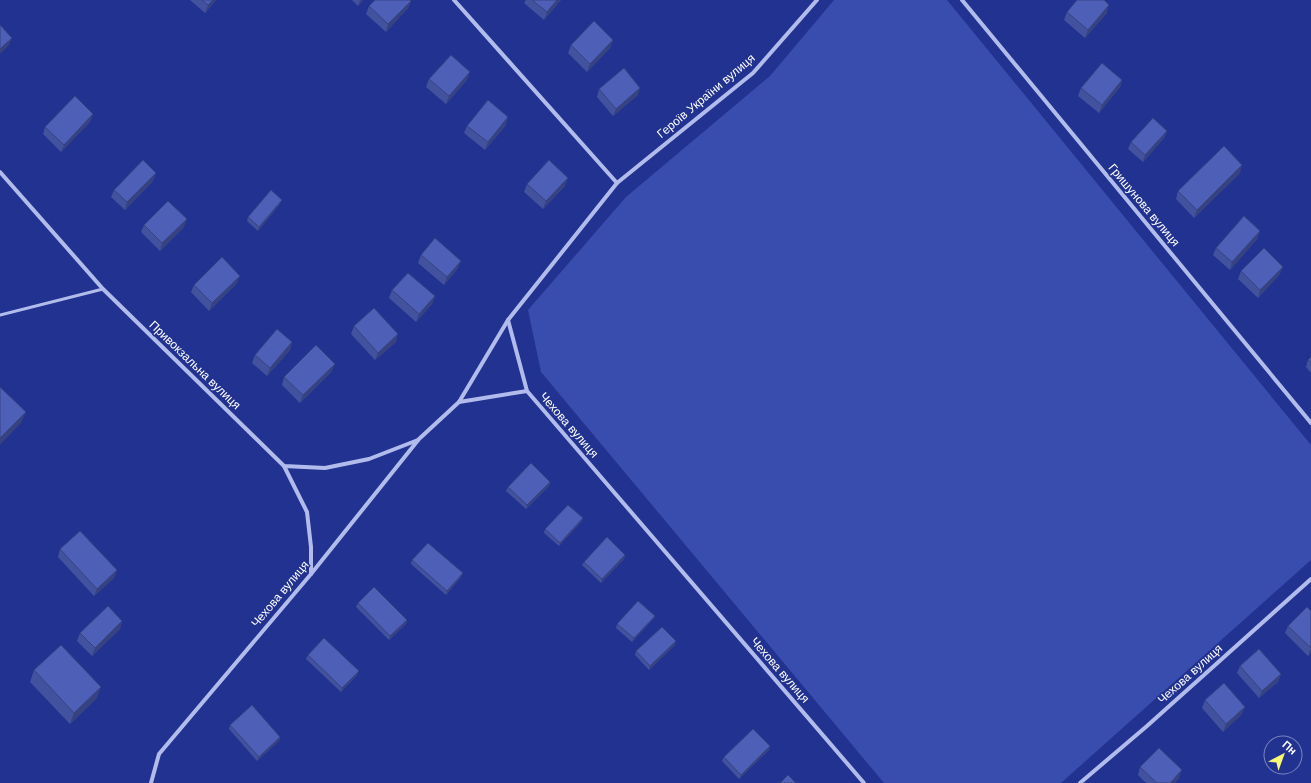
<svg xmlns="http://www.w3.org/2000/svg" width="1311" height="783" font-family="Arial,sans-serif">
	<style>
		.green { fill: #394dae }
		.lines { fill: none; stroke-linecap: round; stroke-linejoin: round }
		.service { stroke: #b2bcec; stroke-width: 3 }
		.minor { stroke: #b2bcec; stroke-width: 4 }
		.wall { fill: #43529e }
		.shaded-wall { fill: #374281 }
		.building { fill: #4e5fb8; stroke: #374281 }
		.labels { text-anchor: middle; stroke-width: 3; stroke-linejoin: round; paint-order: stroke }
		.street-label { font-size: 12px; fill: #fff; stroke: #223290 }
	</style>
	<rect width="100%" height="100%" fill="#223290"/>
	<path class="green" d="M834 0H947L1311 445V560L1061 783H884L541 372 528 310 626 197 770 76Z"/>
	<g class="lines">
		<path class="service" d="M0 315 103 289"/>
		<g class="minor">
			<path d="M454 0 617 183"/>
			<path d="M962 0 1311 423"/>
			<path d="M0 172 103 289 284 466 325 468 369 459 418 440"/>
			<path d="M508 320 527 391"/>
			<path d="M459 402 508 320 617 183 753 73 817 0"/>
			<path d="M284 466 307 512 311 547V574"/>
			<path d="M151 783 159 754 311 574 419 439 459 402 527 391 864 783"/>
			<path d="M1080 783 1147 726 1311 579"/>
		</g>
	</g>
	<g class="wall">
		<path d="M190 0H216L205 13Z"/>
		<path d="M352 0H363L358 6Z"/>
		<path d="M526 0H561L544 20 524 3Z"/>
		<path d="M411 1 408 8 386 32 366 14 369 6Z"/>
		<path d="M1067 12 1107 13 1085 38 1064 20Z"/>
		<path d="M613 40 610 48 587 72 568 53 571 45Z"/>
		<path d="M429 79 467 80 446 104 426 87Z"/>
		<path d="M1122 80 1120 87 1099 113 1078 96 1081 88Z"/>
		<path d="M599 89 638 95 613 116 597 97Z"/>
		<path d="M93 114 90 122 61 152 43 134 45 127Z"/>
		<path d="M506 125 485 150 464 133 467 126Z"/>
		<path d="M1167 131 1164 138 1143 162 1128 149 1131 142Z"/>
		<path d="M1240 173 1194 218 1176 199 1178 191Z"/>
		<path d="M153 181 125 210 111 197 114 190Z"/>
		<path d="M527 184 565 186 543 209 524 192Z"/>
		<path d="M280 204 258 231 247 221 248 217Z"/>
		<path d="M144 225 184 227 160 251 141 232Z"/>
		<path d="M1260 231 1257 239 1230 270 1213 255 1216 248Z"/>
		<path d="M421 255 458 268 444 285 418 263Z"/>
		<path d="M1241 271 1280 274 1258 298 1238 279Z"/>
		<path d="M237 283 209 311 191 292 194 285Z"/>
		<path d="M392 290 435 296 432 304 416 322 389 298Z"/>
		<path d="M354 326 396 342 375 360 351 334Z"/>
		<path d="M292 342 290 350 267 376 252 363 255 355Z"/>
		<path d="M1311 357V373L1306 367 1308 360Z"/>
		<path d="M332 371 300 403 282 385 284 377Z"/>
		<path d="M550 482 549 486 526 509 506 491 508 487Z"/>
		<path d="M583 518 581 522 559 546 544 533 545 529Z"/>
		<path d="M60 549 117 570 114 578 94 596 58 557Z"/>
		<path d="M625 555 624 559 601 583 582 565 584 562Z"/>
		<path d="M412 560 461 577 446 595 411 564Z"/>
		<path d="M358 603 407 620 406 624 389 640 356 607Z"/>
		<path d="M1311 611V653L1308 656 1285 633 1288 626Z"/>
		<path d="M655 616 653 619 632 642 616 628 617 624Z"/>
		<path d="M122 621 120 629 92 656 77 641 80 633Z"/>
		<path d="M675 645 649 670 635 655 636 651Z"/>
		<path d="M308 655 357 675 341 692 306 659Z"/>
		<path d="M1240 666 1281 674 1278 682 1259 698 1237 673Z"/>
		<path d="M34 670 97 698 70 724 30 682Z"/>
		<path d="M1205 700 1242 714 1223 732 1202 708Z"/>
		<path d="M230 725 280 737 279 741 257 761 229 729Z"/>
		<path d="M770 746 769 750 739 779 722 761 724 757Z"/>
		<path d="M1140 767 1179 778 1174 783H1146L1138 775Z"/>
	</g>
	<g class="shaded-wall">
		<path d="M213 0H216L205 13 208 5Z"/>
		<path d="M360 0H363L358 6Z"/>
		<path d="M557 0H561L544 20 547 12Z"/>
		<path d="M411 1 408 8 386 32 388 24Z"/>
		<path d="M1109 5 1107 13 1085 38 1088 30Z"/>
		<path d="M12 38 9 45 0 54V49Z"/>
		<path d="M613 40 610 48 587 72 590 64Z"/>
		<path d="M470 72 467 80 446 104 449 96Z"/>
		<path d="M1122 80 1120 87 1099 113 1102 105Z"/>
		<path d="M640 88 638 95 613 116 616 109Z"/>
		<path d="M93 114 90 122 61 152 64 145Z"/>
		<path d="M508 117 506 125 485 150 488 142Z"/>
		<path d="M1167 131 1164 138 1143 162 1145 155Z"/>
		<path d="M1242 165 1240 173 1194 218 1197 210Z"/>
		<path d="M156 173 153 181 125 210 127 202Z"/>
		<path d="M568 178 565 186 543 209 546 201Z"/>
		<path d="M282 200 280 204 258 231 259 227Z"/>
		<path d="M187 219 184 227 160 251 162 243Z"/>
		<path d="M1260 231 1257 239 1230 270 1232 262Z"/>
		<path d="M461 261 458 268 444 285 447 277Z"/>
		<path d="M1283 267 1280 274 1258 298 1260 290Z"/>
		<path d="M240 276 237 283 209 311 212 303Z"/>
		<path d="M435 296 432 304 416 322 419 314Z"/>
		<path d="M398 334 396 342 375 360 378 353Z"/>
		<path d="M292 342 290 350 267 376 270 368Z"/>
		<path d="M335 364 332 371 300 403 303 395Z"/>
		<path d="M26 412 21 423 0 445V438Z"/>
		<path d="M550 482 549 486 526 509 527 505Z"/>
		<path d="M583 518 581 522 559 546 560 543Z"/>
		<path d="M625 555 624 559 601 583 602 579Z"/>
		<path d="M117 570 114 578 94 596 97 589Z"/>
		<path d="M463 573 461 577 446 595 447 591Z"/>
		<path d="M655 616 653 619 632 642 634 638Z"/>
		<path d="M407 620 406 624 389 640 390 636Z"/>
		<path d="M122 621 120 629 92 656 95 648Z"/>
		<path d="M676 641 675 645 649 670 650 666Z"/>
		<path d="M1311 648V653L1308 656Z"/>
		<path d="M359 671 357 675 341 692 342 688Z"/>
		<path d="M1281 674 1278 682 1259 698 1262 691Z"/>
		<path d="M101 687 97 698 70 724 74 713Z"/>
		<path d="M1245 707 1242 714 1223 732 1226 724Z"/>
		<path d="M280 737 279 741 257 761 259 757Z"/>
		<path d="M770 746 769 750 739 779 741 775Z"/>
		<path d="M1182 770 1179 778 1174 783H1170Z"/>
	</g>
	<g class="building">
		<path d="M202 0H213L208 5Z"/>
		<path d="M375 0H410L411 1 388 24 369 6Z"/>
		<path d="M532 0H557L547 12Z"/>
		<path d="M1077 0H1104L1109 5 1088 30 1067 12Z"/>
		<path d="M594 21 613 40 590 64 571 45Z"/>
		<path d="M0 25 12 38 0 49Z"/>
		<path d="M451 55 470 72 449 96 429 79Z"/>
		<path d="M1102 63 1122 80 1102 105 1081 88Z"/>
		<path d="M624 68 640 88 616 109 599 89Z"/>
		<path d="M75 96 93 114 64 145 45 127Z"/>
		<path d="M488 100 508 117 488 142 467 126Z"/>
		<path d="M1153 118 1167 131 1145 155 1131 142Z"/>
		<path d="M1224 146 1242 165 1197 210 1178 191Z"/>
		<path d="M143 160 156 173 127 202 114 190Z"/>
		<path d="M549 160 568 178 546 201 527 184Z"/>
		<path d="M271 190 282 200 259 227 248 217Z"/>
		<path d="M168 201 187 219 162 243 144 225Z"/>
		<path d="M1244 216 1260 231 1232 262 1216 248Z"/>
		<path d="M435 238 461 261 447 277 421 255Z"/>
		<path d="M1264 248 1283 267 1260 290 1241 271Z"/>
		<path d="M222 257 240 276 212 303 194 285Z"/>
		<path d="M408 273 435 296 419 314 392 290Z"/>
		<path d="M374 308 398 334 378 353 354 326Z"/>
		<path d="M277 329 292 342 270 368 255 355Z"/>
		<path d="M316 345 335 364 303 395 284 377Z"/>
		<path d="M1311 357V362L1308 360Z"/>
		<path d="M0 387 26 412 0 438Z"/>
		<path d="M531 463 550 482 527 505 508 487Z"/>
		<path d="M568 505 583 518 560 543 545 529Z"/>
		<path d="M80 531 117 570 97 589 60 549Z"/>
		<path d="M607 537 625 555 602 579 584 562Z"/>
		<path d="M428 543 463 573 447 591 412 560Z"/>
		<path d="M374 587 407 620 390 636 358 603Z"/>
		<path d="M638 601 655 616 634 638 617 624Z"/>
		<path d="M108 606 122 621 95 648 80 633Z"/>
		<path d="M1307 607 1311 611V648L1288 626Z"/>
		<path d="M662 627 676 641 650 666 636 651Z"/>
		<path d="M324 638 359 671 342 688 308 655Z"/>
		<path d="M61 645 101 687 74 713 34 670Z"/>
		<path d="M1259 649 1281 674 1262 691 1240 666Z"/>
		<path d="M1224 683 1245 707 1226 724 1205 700Z"/>
		<path d="M252 705 280 737 259 757 230 725Z"/>
		<path d="M753 729 770 746 741 775 724 757Z"/>
		<path d="M1159 748 1182 770 1170 783H1157L1140 767Z"/>
		<path d="M788 775 796 783H780Z"/>
	</g>
	<g class="labels">
		<g class="street-label">
			<text transform="translate(706 96) rotate(-40)" y="4">Героїв України вулиця</text>
			<text transform="translate(1144 205) rotate(50)" y="4">Гришунова вулиця</text>
			<text transform="translate(195 365) rotate(44)" y="4">Привокзальна вулиця</text>
			<text transform="translate(569 425) rotate(49)" y="4">Чехова вулиця</text>
			<text transform="translate(280 594) rotate(-50)" y="4">Чехова вулиця</text>
			<text transform="translate(780 670) rotate(49)" y="4">Чехова вулиця</text>
			<text transform="translate(1190 674) rotate(-42)" y="4">Чехова вулиця</text>
		</g>
	</g>
	<g transform="translate(1283 755) rotate(41)"><circle r="19" fill="#223290" stroke="#7a84bc"/>
	<path d="M0-3L7 15L0 10L-7 15Z" fill="#f9f874"/>
	<text y="-6" font-size="11" font-weight="bold" text-anchor="middle" fill="#ffffff">Пн</text>
	</g>
</svg>
